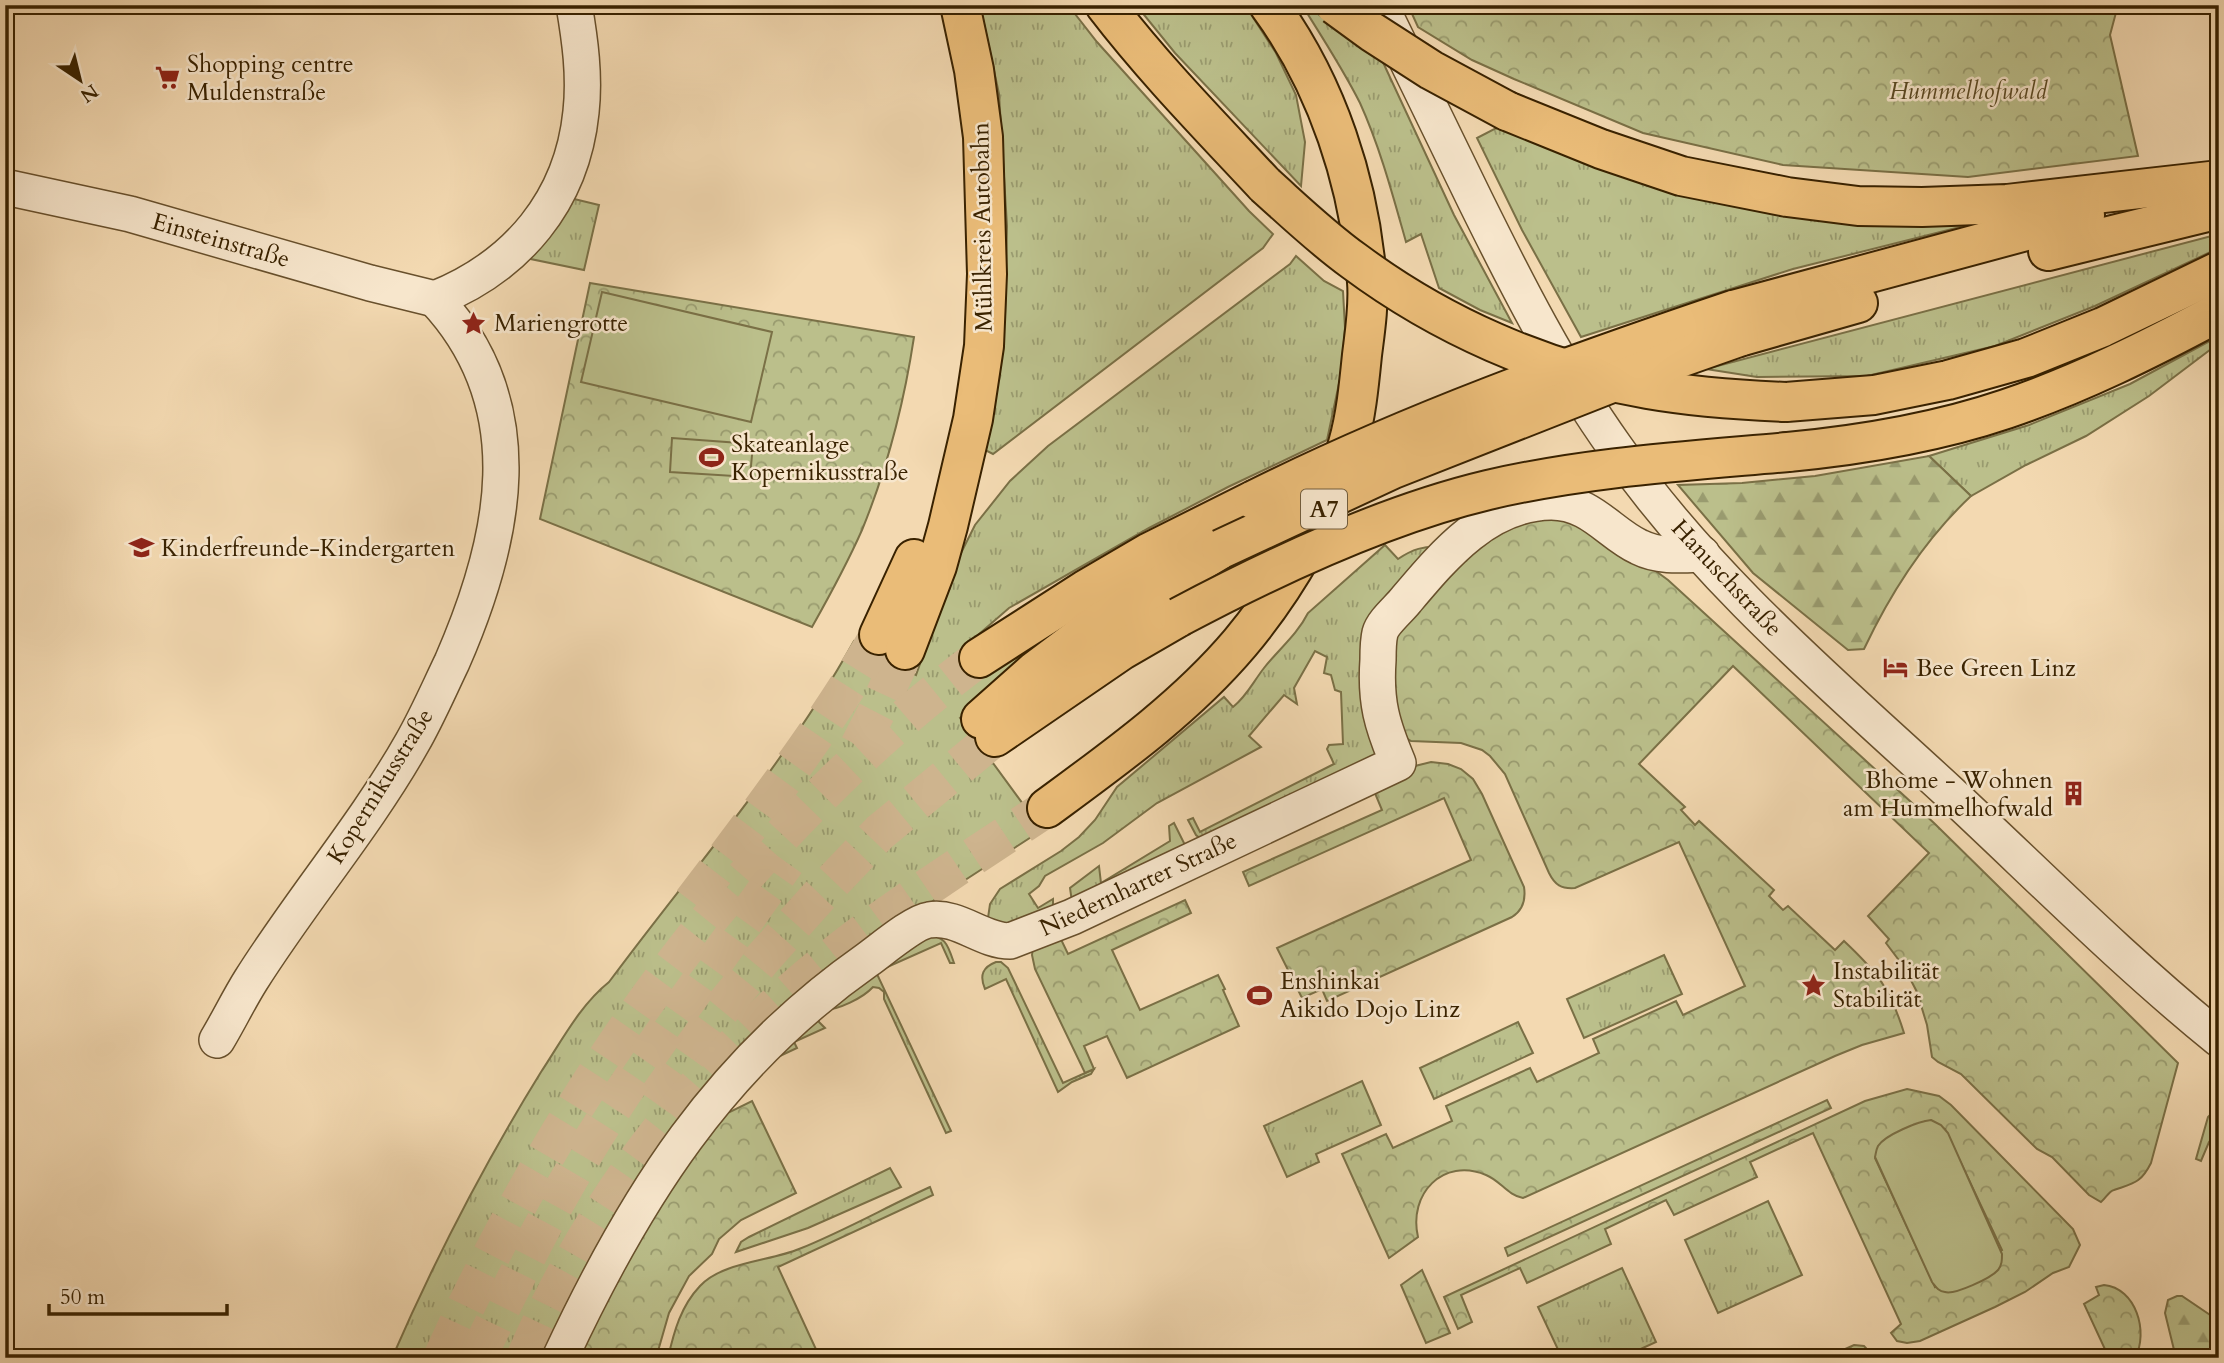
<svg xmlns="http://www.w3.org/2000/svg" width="2224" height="1363" font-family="Cardo,serif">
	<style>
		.grass { fill: url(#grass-tufts); stroke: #7a7046; stroke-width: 2 }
		.forest { fill: url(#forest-firs); stroke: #7a7046; stroke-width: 2 }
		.park { fill: url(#park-crowns); stroke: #7a7046; stroke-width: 2; fill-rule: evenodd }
		.garden { fill: #bbbf8b; stroke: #7a7046; stroke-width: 2 }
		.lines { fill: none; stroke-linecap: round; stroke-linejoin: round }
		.highway-tunnel { stroke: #ceb48e; stroke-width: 38; stroke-dasharray: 38 19; stroke-linecap: butt }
		.minor-casing { stroke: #68502c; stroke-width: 38 }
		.highway-casing { stroke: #392200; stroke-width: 42 }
		.minor { stroke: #f7e6cc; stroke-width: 35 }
		.highway { stroke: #eabc78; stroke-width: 38 }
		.highway-bridge-casing { stroke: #392200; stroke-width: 42; stroke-linecap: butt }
		.highway-bridge { stroke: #eabc78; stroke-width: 38 }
		.labels { text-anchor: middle; stroke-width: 5; stroke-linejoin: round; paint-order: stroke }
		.shield { fill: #f7e6cc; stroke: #725d3d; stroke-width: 2 }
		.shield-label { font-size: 23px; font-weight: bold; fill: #392200 }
		.poi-label { font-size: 24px; fill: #392200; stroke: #f7e6cc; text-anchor: start }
		.park-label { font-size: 24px; font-style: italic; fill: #5a4923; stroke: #f7e6cc }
		.street-label { font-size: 24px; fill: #392200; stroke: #f7e6cc }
	</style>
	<defs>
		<pattern id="grass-tufts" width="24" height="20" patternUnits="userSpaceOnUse" patternTransform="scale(1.75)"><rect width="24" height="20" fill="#bbbf8b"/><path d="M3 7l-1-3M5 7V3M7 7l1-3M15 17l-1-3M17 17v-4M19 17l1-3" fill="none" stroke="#999b6f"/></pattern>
		<pattern id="forest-firs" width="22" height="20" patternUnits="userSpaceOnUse" patternTransform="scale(1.75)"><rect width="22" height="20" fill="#bbbf8b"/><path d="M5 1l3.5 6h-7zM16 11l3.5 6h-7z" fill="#999b6f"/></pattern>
		<pattern id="park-crowns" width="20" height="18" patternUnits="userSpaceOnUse" patternTransform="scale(1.75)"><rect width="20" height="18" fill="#bbbf8b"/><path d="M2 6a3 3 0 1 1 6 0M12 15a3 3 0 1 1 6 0" fill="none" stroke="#999b6f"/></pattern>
	</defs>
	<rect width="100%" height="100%" fill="#f3d9b1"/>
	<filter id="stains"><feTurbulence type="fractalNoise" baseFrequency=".00286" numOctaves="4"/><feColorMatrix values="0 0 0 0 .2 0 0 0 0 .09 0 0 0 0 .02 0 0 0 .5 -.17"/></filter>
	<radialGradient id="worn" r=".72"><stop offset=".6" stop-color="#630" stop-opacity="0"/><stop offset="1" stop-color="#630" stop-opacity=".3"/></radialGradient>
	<g class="grass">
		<path d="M980 5H1068L1097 42 1249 211 1273 234 1263 248 993 454 985 450 996 391 1005 316 1007 226 999 94Z"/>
		<path d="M1136 5H1245L1276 53 1296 95 1305 142 1301 186 1175 53Z"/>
		<path d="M1302 5H1307L1333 26 1381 58 1454 215 1512 323 1480 310 1439 288 1421 234 1406 242C1393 196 1380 147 1360 103 1343 69 1322 37 1302 5Z"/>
		<path d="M1500 126 1629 174 2008 215 1793 269 1581 337 1522 230 1477 138Z"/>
		<path d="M570 198 599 205 584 270 521 257Z"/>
		<path d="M2219 234V248L2095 306 1995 346 1867 376 1757 377 1706 369Z"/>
		<path d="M1296 256 1324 281 1343 291 1345 328 1341 374 1327 440 1228 487 1149 528 1009 608 970 642 988 670 1021 656 1025 663 960 718 1042 830 916 912 834 970 566 1306 542 1358H392C435 1259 484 1164 541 1072 561 1042 580 1005 609 982 692 870 786 764 854 641L916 675 956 563 975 525 1010 481 1048 446 1290 264Z"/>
		<path d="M2219 336V343L2149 396 2086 436 2026 465 1971 496 1929 456 2029 425 2130 384Z"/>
		<path d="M1385 545 1398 559C1413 549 1423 546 1441 547L1374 731 1376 757 1201 839 1196 835 1188 820 1193 818 1200 832 1334 764 1327 749 1329 745 1343 744 1341 692 1335 690 1331 675 1324 673 1327 657 1315 651 1294 688 1297 704 1284 695 1249 736 1261 747 1157 803 1103 843 1045 876 1039 886 1029 894 1038 908 1053 899V907L1016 928 988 918 990 904 1000 889 1061 851 1079 837 1095 820 1117 787 1224 697 1233 707C1247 696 1253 682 1264 668 1279 649 1297 635 1308 613Z"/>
		<path d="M1174 823 1185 845 1072 902 1070 888 1099 866 1101 883 1170 841 1169 826Z"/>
		<path d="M926 936C946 935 948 946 954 963H950L941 943 876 972 951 1131 946 1133 884 999V992L879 988 873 987C863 998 838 1010 824 1010L819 1015V1022L825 1028 794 1042 797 1048 767 1062C803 1028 839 994 879 965 895 954 909 943 926 936Z"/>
		<path d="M1664 955 1682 994 1584 1038 1567 999Z"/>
		<path d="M996 962H1001L1008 968 1063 1083 1094 1069 1091 1074 1072 1082 1058 1092 1006 979 985 989C979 975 983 967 996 962Z"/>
		<path d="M1518 1022 1533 1053 1434 1099 1420 1068Z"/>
		<path d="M1362 1081 1381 1125 1316 1154 1319 1162 1287 1177 1264 1126Z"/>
		<path d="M2219 1106V1130L2209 1142 2201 1161 2196 1159 2208 1117Z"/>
		<path d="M890 1168 901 1187 808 1228 736 1252 741 1242 749 1237Z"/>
		<path d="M1768 1201 1802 1275 1718 1313 1685 1240Z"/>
		<path d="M1622 1268 1656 1342 1621 1358H1562L1538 1307Z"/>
	</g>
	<g class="forest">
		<path d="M1929 456 1971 496C1925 539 1891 592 1864 649L1848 650 1753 573 1678 485 1742 483 1815 476Z"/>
		<path d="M2177 1296H2182L2219 1321V1358H2176L2165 1313 2168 1300Z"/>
	</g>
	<g class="park">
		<path d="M1408 5H2118L2110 35 2138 156 1968 177 1783 165 1643 133 1514 79 1472 60 1418 27Z"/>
		<path d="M590 283 914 337C904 403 887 469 862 530 847 564 830 595 812 627L540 519Z"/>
		<path d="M1538 512 1593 525 1668 580 1934 823 2178 1063 2151 1163C2141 1183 2134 1183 2114 1190 2109 1191 2106 1198 2101 1202L2089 1195 2052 1157 2037 1149 1961 1074 1938 1062 1932 1057 1927 1025 1917 992 1904 967 1886 943 1889 939 1868 916 1929 853 1733 666 1639 764 1685 807 1681 810 1695 825 1699 821 1774 890 1769 896 1783 910 1788 906 1835 950 1844 941C1878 973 1890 988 1904 1033L1862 1045 1835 1056 1523 1198C1507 1195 1501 1181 1486 1175 1443 1157 1408 1194 1418 1237L1389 1258 1342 1154 1386 1134 1393 1148 1452 1121 1446 1106 1530 1068 1537 1082 1599 1053 1593 1039 1676 1001 1683 1015 1745 986 1679 842 1575 888C1561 889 1555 885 1549 873L1505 774 1490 756 1482 750 1461 743 1411 741 1403 736 1390 711 1395 629 1476 538Z"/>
		<path d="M1431 762 1448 764 1461 769 1473 779 1482 794 1524 887C1526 900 1523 910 1512 917L1327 1001 1322 989 1302 998 1277 948 1471 860 1444 798 1249 886 1243 872 1382 810 1372 786 1415 766Z"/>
		<path d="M1185 900 1191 913 1112 950 1140 1010 1218 975 1225 989 1223 990 1239 1026 1127 1078 1107 1036 1084 1046 1094 1069 1085 1073 1035 969 1032 955 1033 947 1057 931 1068 954Z"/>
		<path d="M1907 1089 1939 1096 1951 1105 2073 1229 2080 1245 2069 1267 2053 1273 2025 1292 1995 1307 1920 1341 1907 1343 1897 1341 1891 1333 1901 1324 1813 1133 1750 1162 1757 1177 1674 1215 1666 1200 1605 1229 1611 1244 1527 1283 1520 1268 1461 1295 1472 1322 1458 1329 1444 1297 1865 1101ZM1926 1121 1945 1129 2002 1250 1935 1287 1875 1158 1887 1138Z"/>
		<path d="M1827 1100 1831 1108 1508 1256 1505 1248Z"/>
		<path d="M752 1101 796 1193 741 1220 719 1239 712 1254 689 1276 669 1313 656 1358H574L626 1251 727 1105 730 1112Z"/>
		<path d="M930 1187 933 1195 778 1267 820 1358H668C674 1331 681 1306 700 1286 722 1262 771 1261 799 1249 844 1231 886 1207 930 1187Z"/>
		<path d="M1422 1270 1450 1333 1426 1343 1401 1285Z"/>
		<path d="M2104 1285C2136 1288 2149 1332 2135 1358H2109L2084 1304 2099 1295 2096 1287Z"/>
		<path d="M1854 1345 1864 1346 1866 1348 1865 1358H1825Z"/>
	</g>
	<g class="garden">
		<path d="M602 292 772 332 751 422 581 382Z"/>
		<path d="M672 438 753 444 750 477 670 472Z"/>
		<path d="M1931 1120 1941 1125 1948 1133 2002 1254C2002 1260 2002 1265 1998 1270 1991 1278 1955 1295 1945 1292 1938 1291 1936 1287 1932 1282L1875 1157C1876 1153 1876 1150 1878 1146 1885 1135 1919 1121 1931 1120Z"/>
	</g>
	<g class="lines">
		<g class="highway-tunnel">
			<path d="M859 746 878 709 905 650"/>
			<path d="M692 902C758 815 824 729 879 635"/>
			<path d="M654 1102 718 1013 764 957 819 896 880 832 995 737"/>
			<path d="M442 1358C564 1087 740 837 979 658"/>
			<path d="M477 1358C515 1278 555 1198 603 1123 660 1034 725 949 786 862"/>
			<path d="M525 1358C592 1201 700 1062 833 956 901 902 975 856 1047 808"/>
		</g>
		<defs>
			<g id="minor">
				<path d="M1380 5C1412 70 1443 135 1475 200 1517 285 1560 370 1615 447 1707 579 1832 684 1949 792 2038 875 2124 962 2219 1039"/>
				<path d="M5 187 130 214 370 283 435 299"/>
				<path d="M435 299C517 266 572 201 581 112 585 76 580 40 574 5"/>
				<path d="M217 1040C229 1020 239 999 251 980 302 899 365 826 412 743 427 717 439 689 452 662 505 541 535 406 435 299"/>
				<path d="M560 1358C635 1197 719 1064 867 960 881 950 914 922 929 920 958 915 982 941 1010 941L1072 917 1398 763C1382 725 1375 702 1378 660 1378 652 1378 641 1380 633 1383 622 1399 609 1406 600 1444 555 1487 503 1551 502 1591 502 1609 533 1639 547 1659 557 1681 555 1702 554"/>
			</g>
			<g id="highway">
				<path d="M1105 5C1154 69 1210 126 1265 185"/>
				<path d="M1507 111 1601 149 1681 176 1787 197 1858 206 1922 207 2007 204 2219 180"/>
				<path d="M2048 251 2219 209"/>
				<path d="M1733 310 2085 215"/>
				<path d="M1739 337 1858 303"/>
				<path d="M1786 402 1874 395 1948 380 2026 358 2103 327 2219 271"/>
				<path d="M1788 452C1862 445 1935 433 2006 409 2080 384 2150 349 2219 312"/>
				<path d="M879 635 914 559"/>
				<path d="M905 650 937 566 948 526 973 419 984 346 987 274 983 137 974 70 960 5"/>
				<path d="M979 658 1085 590 1150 552 1254 500"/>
				<path d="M981 719 1035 671 1099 623 1221 549"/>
				<path d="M995 737 1122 650 1179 617"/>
				<path d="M1047 808C1115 758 1185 708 1240 643 1287 587 1329 515 1348 444 1356 416 1359 385 1362 355 1365 331 1369 306 1367 282 1360 184 1327 84 1269 5"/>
			</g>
		</defs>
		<use href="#minor" class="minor-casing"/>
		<use href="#highway" class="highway-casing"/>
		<use href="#minor" class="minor"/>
		<use href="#highway" class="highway"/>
		<defs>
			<g id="highway-bridge">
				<path d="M1335 5 1372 32 1431 70 1507 111"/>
				<path d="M1265 185C1294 211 1322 238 1354 261 1440 325 1543 371 1648 389 1694 397 1740 400 1786 402"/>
				<path d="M1254 500C1408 423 1570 365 1733 310"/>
				<path d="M1221 549 1393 469 1637 373 1739 337"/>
				<path d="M1179 617C1273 567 1383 515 1488 490 1586 467 1687 461 1788 452"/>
			</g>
		</defs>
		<use href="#highway-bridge" class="highway-bridge-casing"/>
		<use href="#highway-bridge" class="highway-bridge"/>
	</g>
	<defs>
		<symbol id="supermarket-bare" viewBox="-9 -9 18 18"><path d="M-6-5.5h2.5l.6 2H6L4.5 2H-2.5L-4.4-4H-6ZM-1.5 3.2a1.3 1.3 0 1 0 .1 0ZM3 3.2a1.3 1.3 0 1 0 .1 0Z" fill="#8f2418" stroke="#f7e6cc" stroke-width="2.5" paint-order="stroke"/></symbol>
		<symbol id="sight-bare" viewBox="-9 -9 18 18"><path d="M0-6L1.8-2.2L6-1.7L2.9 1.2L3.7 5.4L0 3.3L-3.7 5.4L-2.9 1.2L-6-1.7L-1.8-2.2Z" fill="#8f2418" stroke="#f7e6cc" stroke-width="2.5" paint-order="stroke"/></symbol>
		<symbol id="stadium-bare" viewBox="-9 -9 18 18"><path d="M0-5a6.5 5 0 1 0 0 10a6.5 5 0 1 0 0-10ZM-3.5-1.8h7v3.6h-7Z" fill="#8f2418" stroke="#f7e6cc" stroke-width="2.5" paint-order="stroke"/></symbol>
		<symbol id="school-bare" viewBox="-9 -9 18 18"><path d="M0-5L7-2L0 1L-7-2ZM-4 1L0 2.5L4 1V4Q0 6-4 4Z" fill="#8f2418" stroke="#f7e6cc" stroke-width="2.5" paint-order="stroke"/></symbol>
		<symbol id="hotel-bare" viewBox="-9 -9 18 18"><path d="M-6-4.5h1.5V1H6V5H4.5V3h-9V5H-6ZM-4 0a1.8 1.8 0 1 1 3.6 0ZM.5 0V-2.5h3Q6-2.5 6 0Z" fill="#8f2418" stroke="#f7e6cc" stroke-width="2.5" paint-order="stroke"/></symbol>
		<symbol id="building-bare" viewBox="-9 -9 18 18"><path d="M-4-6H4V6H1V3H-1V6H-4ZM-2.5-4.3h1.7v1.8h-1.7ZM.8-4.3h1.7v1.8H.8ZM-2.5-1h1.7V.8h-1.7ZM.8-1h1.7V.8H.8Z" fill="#8f2418" stroke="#f7e6cc" stroke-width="2.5" paint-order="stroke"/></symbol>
	</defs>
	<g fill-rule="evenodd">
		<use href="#supermarket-bare" x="150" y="60" width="35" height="35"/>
		<use href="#sight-bare" x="456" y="306" width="35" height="35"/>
		<use href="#stadium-bare" x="694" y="440" width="35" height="35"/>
		<use href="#school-bare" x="124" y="530" width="35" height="35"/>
		<use href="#hotel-bare" x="1878" y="650" width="35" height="35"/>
		<use href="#building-bare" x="2056" y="776" width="35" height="35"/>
		<use href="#sight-bare" x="1796" y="968" width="35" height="35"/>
		<use href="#stadium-bare" x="1242" y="978" width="35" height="35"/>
	</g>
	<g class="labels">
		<rect class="shield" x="1301" y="489.5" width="46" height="39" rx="5"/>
		<g class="shield-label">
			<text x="1324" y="517">A7</text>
		</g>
		<g class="poi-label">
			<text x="187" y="72">Shopping centre<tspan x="187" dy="28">Muldenstraße</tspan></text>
			<text x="494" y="331">Mariengrotte</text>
			<text x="731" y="452">Skateanlage<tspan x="731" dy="28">Kopernikusstraße</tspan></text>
			<text x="161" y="556">Kinderfreunde-Kindergarten</text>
			<text x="1916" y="676">Bee Green Linz</text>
			<text x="2053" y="788" text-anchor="end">Bhome - Wohnen<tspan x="2053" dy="28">am Hummelhofwald</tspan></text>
			<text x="1833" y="979">Instabilität<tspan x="1833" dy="28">Stabilität</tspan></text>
			<text x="1280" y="989">Enshinkai<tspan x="1280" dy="28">Aikido Dojo Linz</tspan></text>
		</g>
		<g class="park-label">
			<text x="1968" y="99">Hummelhofwald</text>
		</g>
		<g class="street-label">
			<text transform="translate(982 227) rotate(-91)" y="8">Mühlkreis Autobahn</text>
			<text transform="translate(221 240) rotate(16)" y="8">Einsteinstraße</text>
			<text transform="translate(1727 578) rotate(47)" y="8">Hanuschstraße</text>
			<text transform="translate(380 786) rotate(-58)" y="8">Kopernikusstraße</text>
			<text transform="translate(1138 884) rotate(-25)" y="8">Niedernharter Straße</text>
		</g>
	</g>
	<rect width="2224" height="1363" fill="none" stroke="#f3d9b1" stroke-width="28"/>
	<rect x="7" y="7" width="2210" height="1349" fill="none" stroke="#392200" stroke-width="3.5"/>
	<rect x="14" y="14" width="2196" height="1335" fill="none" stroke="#392200" stroke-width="2"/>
	<g transform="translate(80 80) rotate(145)" stroke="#f7e6cc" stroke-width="5" paint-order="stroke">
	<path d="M0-5L12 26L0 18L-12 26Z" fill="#392200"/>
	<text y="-10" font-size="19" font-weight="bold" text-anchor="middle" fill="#392200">N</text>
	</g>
	<path d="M49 1304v10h178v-10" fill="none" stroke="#392200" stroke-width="3.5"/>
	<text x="60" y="1304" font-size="21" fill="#392200" stroke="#f7e6cc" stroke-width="5" paint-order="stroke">50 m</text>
	<rect width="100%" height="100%" filter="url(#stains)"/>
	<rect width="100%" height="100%" fill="url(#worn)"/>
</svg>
